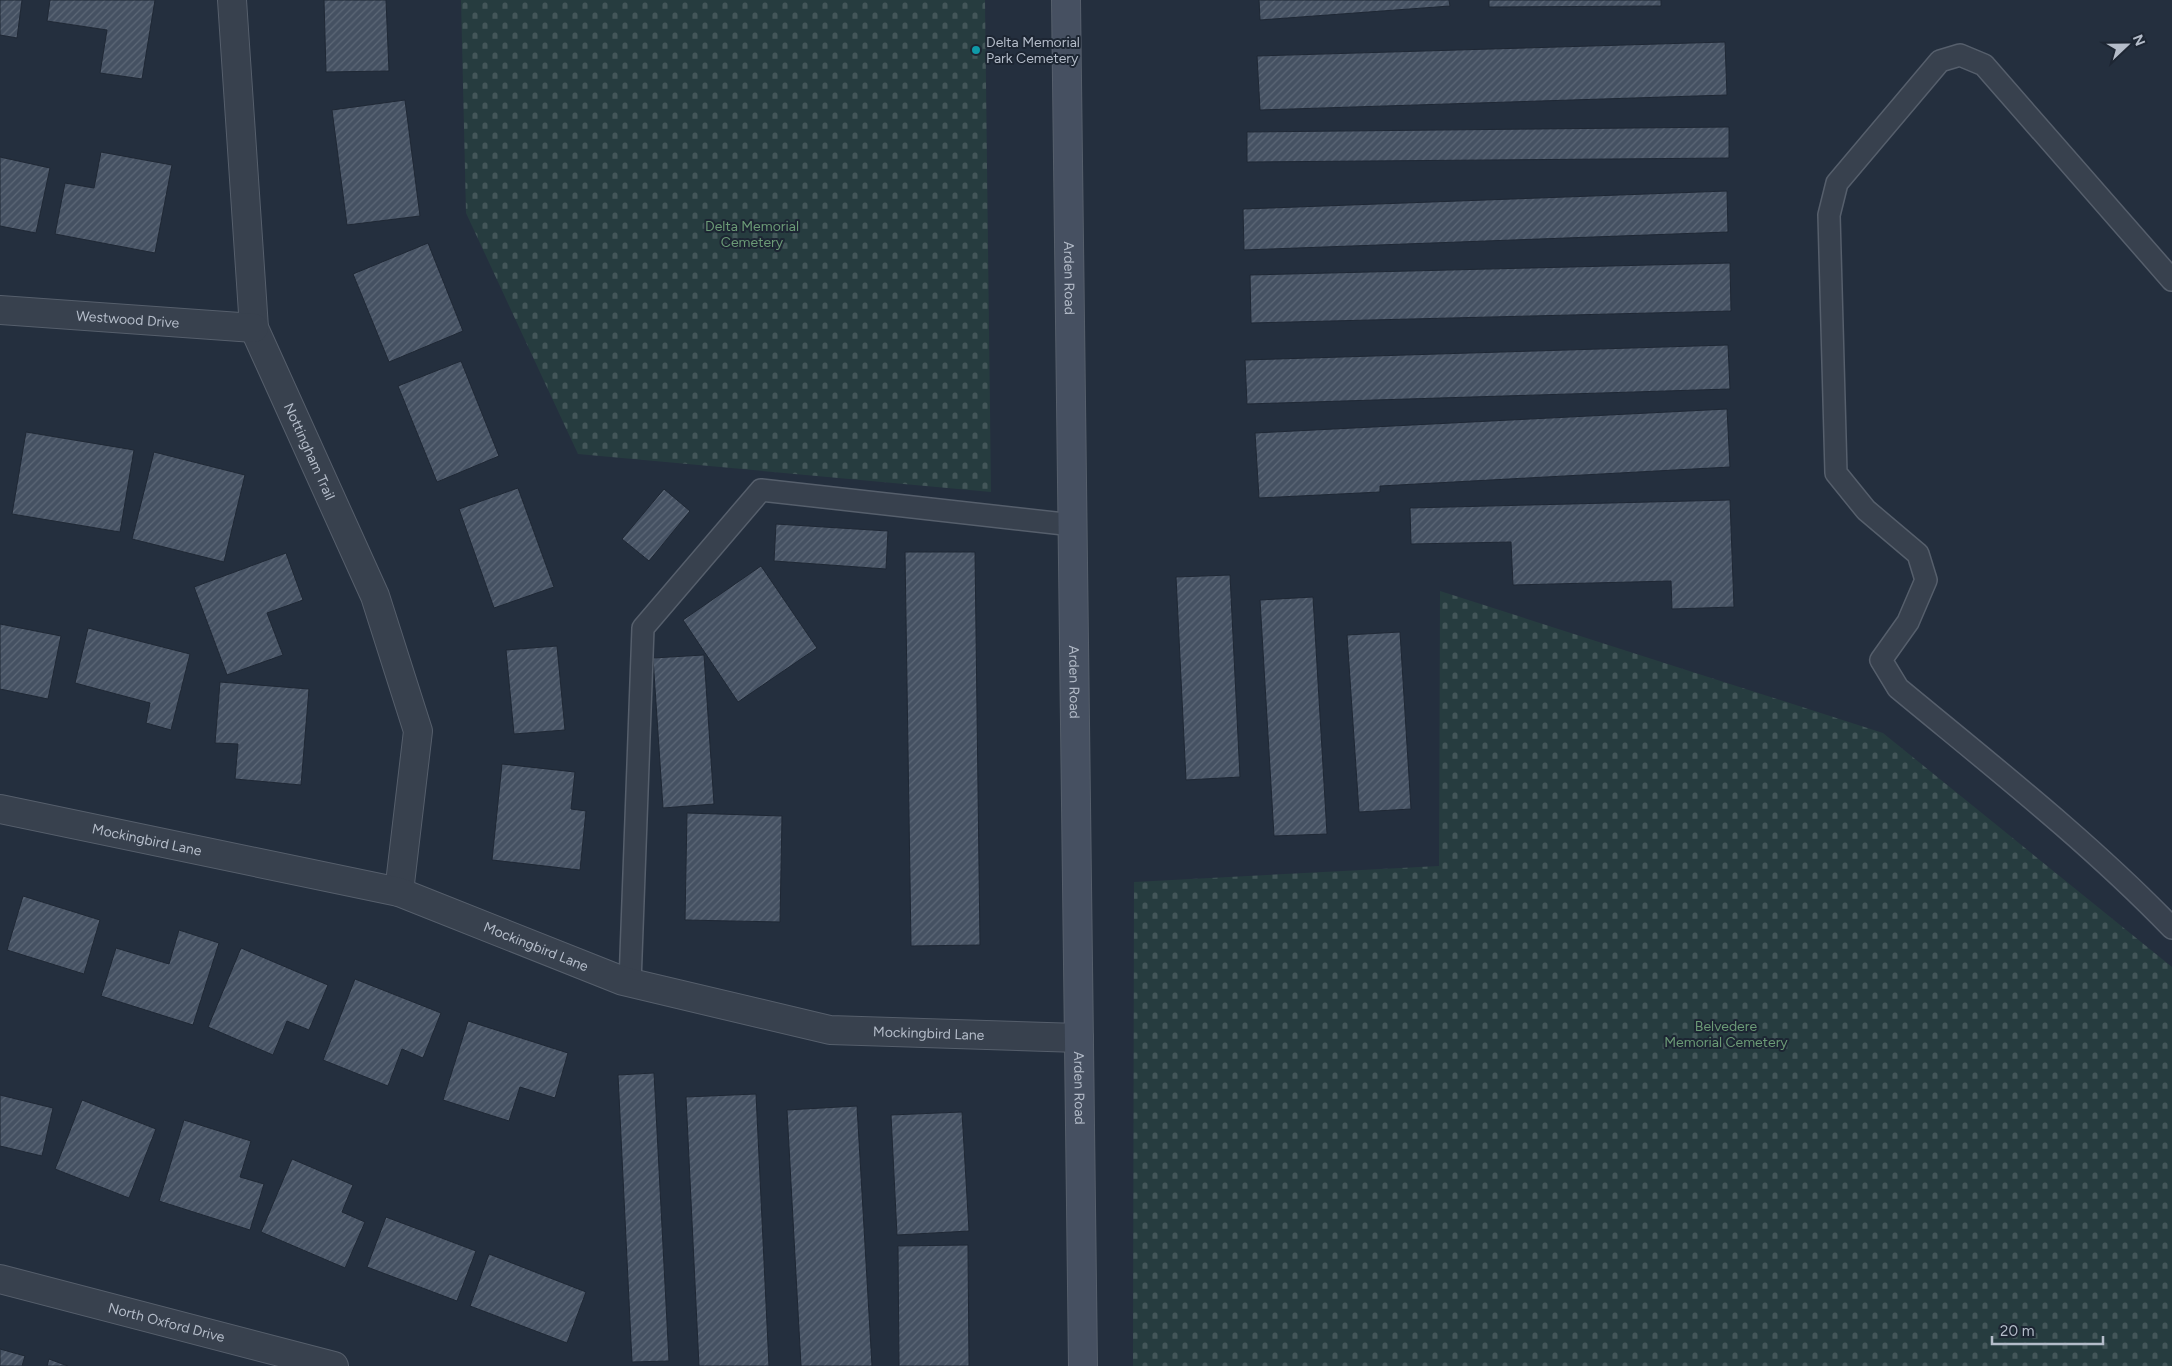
<svg xmlns="http://www.w3.org/2000/svg" width="2172" height="1366" font-family="Figtree,sans-serif">
	<style>
		.cemetery { fill: url(#cemetery-stones) }
		.building { fill: url(#building-hatch); stroke: #1f2835 }
		.lines { fill: none; stroke-linecap: round; stroke-linejoin: round }
		.lane-casing { stroke: #565f6c; stroke-width: 24 }
		.street-casing { stroke: #565f6c; stroke-width: 30 }
		.secondary-casing { stroke: #565f6c; stroke-width: 30 }
		.lane { stroke: #38414e; stroke-width: 21 }
		.street { stroke: #38414e; stroke-width: 28 }
		.secondary { stroke: #465061; stroke-width: 28 }
		.culture-dot { fill: #0f9aa8; stroke: #1d2633; stroke-width: 2 }
		.labels { text-anchor: middle; stroke-width: 4; stroke-linejoin: round; paint-order: stroke }
		.poi-label { font-size: 14px; fill: #b4bcc9; stroke: #1d2633; text-anchor: start }
		.park-label { font-size: 14px; fill: #6b9a76; stroke: #1d2633 }
		.street-label { font-size: 14px; fill: #b4bcc9; stroke: #1d2633 }
	</style>
	<defs>
		<pattern id="cemetery-stones" width="16" height="16" patternUnits="userSpaceOnUse" patternTransform="scale(1.25)"><rect width="16" height="16" fill="#263c3f"/><path d="M2 7V4a2 2 0 0 1 4 0v3zM10 15v-3a2 2 0 0 1 4 0v3z" fill="#435659"/></pattern>
		<pattern id="building-hatch" width="6" height="6" patternUnits="userSpaceOnUse" patternTransform="scale(1.25)"><rect width="6" height="6" fill="#455162"/><path d="M-1 1l2-2M0 6l6-6M5 7l2-2" fill="none" stroke="#5d6877"/></pattern>
	</defs>
	<rect width="100%" height="100%" fill="#242f3e"/>
	<g class="cemetery">
		<path d="M461 0H985L991 492 578 454 466 213Z"/>
		<path d="M1440 591 1883 733 2172 967V1366H1133L1134 882 1439 866Z"/>
	</g>
	<g class="building">
		<path d="M0 0H22L17 38 0 35Z"/>
		<path d="M50 0H155L142 79 100 73 107 30 47 21Z"/>
		<path d="M324 0H386L389 71 326 72Z"/>
		<path d="M1259 0H1449L1450 6 1260 20Z"/>
		<path d="M1489 0H1661V6L1489 7Z"/>
		<path d="M1725 42 1727 95 1260 110 1257 56Z"/>
		<path d="M405 100 420 216 347 225 332 110Z"/>
		<path d="M1729 127V158L1247 162V132Z"/>
		<path d="M101 152 172 165 155 253 55 234 65 183 94 188Z"/>
		<path d="M0 157 50 168 36 233 0 226Z"/>
		<path d="M1727 191 1728 232 1244 250 1243 209Z"/>
		<path d="M428 243 463 331 389 362 353 274Z"/>
		<path d="M1730 263 1731 311 1251 323 1250 275Z"/>
		<path d="M1728 345 1730 389 1247 404 1245 360Z"/>
		<path d="M461 361 499 456 437 482 398 386Z"/>
		<path d="M1727 409 1730 467 1380 486V492L1259 498 1255 433Z"/>
		<path d="M26 432 134 450 120 532 12 514Z"/>
		<path d="M154 452 245 475 224 562 132 539Z"/>
		<path d="M518 488 554 587 494 608 459 509Z"/>
		<path d="M664 489 690 511 649 561 622 539Z"/>
		<path d="M1730 500 1734 607 1672 609 1671 581 1513 585 1511 542 1411 544 1410 508Z"/>
		<path d="M776 524 888 531 886 569 774 561Z"/>
		<path d="M905 552H975L980 945 911 946Z"/>
		<path d="M286 553 303 600 267 613 283 655 227 675 194 587Z"/>
		<path d="M761 566 817 648 738 702 683 620Z"/>
		<path d="M1230 575 1240 777 1186 780 1176 577Z"/>
		<path d="M1313 597 1327 834 1274 836 1260 600Z"/>
		<path d="M0 624 61 636 48 699 0 689Z"/>
		<path d="M88 628 190 654 171 730 146 723 150 703 75 683Z"/>
		<path d="M1400 632 1411 809 1359 812 1347 635Z"/>
		<path d="M557 646 565 730 514 734 506 650Z"/>
		<path d="M704 655 714 804 663 808 653 658Z"/>
		<path d="M220 682 309 689 301 785 235 779 238 744 215 743Z"/>
		<path d="M502 764 575 772 571 809 586 811 580 870 492 860Z"/>
		<path d="M687 813 782 816 780 922 685 920Z"/>
		<path d="M23 896 100 920 84 974 7 950Z"/>
		<path d="M179 930 219 943 193 1025 101 996 116 948 169 964Z"/>
		<path d="M241 948 328 985 309 1030 287 1021 273 1055 208 1027Z"/>
		<path d="M355 979 441 1013 423 1058 402 1049 388 1086 323 1060Z"/>
		<path d="M468 1021 568 1053 555 1098 520 1087 509 1121 443 1100Z"/>
		<path d="M654 1073 669 1361 632 1362 618 1075Z"/>
		<path d="M756 1094 769 1366H699L686 1097Z"/>
		<path d="M0 1095 53 1108 42 1156 0 1146Z"/>
		<path d="M82 1100 156 1129 129 1198 55 1169Z"/>
		<path d="M857 1106 872 1366H801L787 1110Z"/>
		<path d="M962 1112 969 1231 897 1235 891 1115Z"/>
		<path d="M184 1120 251 1141 240 1177 264 1184 250 1230 159 1201Z"/>
		<path d="M292 1159 353 1185 342 1212 365 1222 345 1268 261 1232Z"/>
		<path d="M386 1217 476 1251 457 1301 367 1267Z"/>
		<path d="M968 1245 969 1366H899L898 1246Z"/>
		<path d="M489 1254 586 1292 567 1343 470 1306Z"/>
		<path d="M0 1349 25 1356 22 1366H0Z"/>
		<path d="M49 1359 68 1366H47Z"/>
	</g>
	<g class="lines">
		<defs>
			<g id="lane">
				<path d="M2172 280 1984 65 1960 55 1940 61 1837 183 1829 215 1836 473 1866 510 1918 554 1926 580 1908 622 1881 660 1898 688C1992 766 2088 841 2172 928"/>
				<path d="M630 983 643 628 761 490 1073 525"/>
			</g>
			<g id="street">
				<path id="s1" d="M232 0 254 328 375 596 418 731 399 892"/>
				<path id="s2" d="M0 310 254 328"/>
				<path id="s3" d="M0 809 399 892 623 981 830 1030 1079 1038"/>
				<path id="s4" d="M0 1279 334 1366"/>
			</g>
			<g id="secondary">
				<path id="s5" d="M1066 0 1083 1366"/>
			</g>
		</defs>
		<use href="#lane" class="lane-casing"/>
		<use href="#street" class="street-casing"/>
		<use href="#secondary" class="secondary-casing"/>
		<use href="#lane" class="lane"/>
		<use href="#street" class="street"/>
		<use href="#secondary" class="secondary"/>
	</g>
	<circle class="culture-dot" cx="976" cy="50" r="5"/>
	<g class="labels">
		<g class="poi-label">
			<text x="986" y="47">Delta Memorial<tspan x="986" dy="16">Park Cemetery</tspan></text>
		</g>
		<g class="park-label">
			<text x="752" y="231">Delta Memorial<tspan x="752" dy="16">Cemetery</tspan></text>
			<text x="1726" y="1031">Belvedere<tspan x="1726" dy="16">Memorial Cemetery</tspan></text>
		</g>
		<g class="street-label">
			<text dy="5" stroke="none"><textPath href="#s5" startOffset="278">Arden Road</textPath></text>
			<text dy="5" stroke="none"><textPath href="#s2" startOffset="128">Westwood Drive</textPath></text>
			<text dy="5" stroke="none"><textPath href="#s1" startOffset="464">Nottingham Trail</textPath></text>
			<text dy="5" stroke="none"><textPath href="#s5" startOffset="682">Arden Road</textPath></text>
			<text dy="5" stroke="none"><textPath href="#s3" startOffset="150">Mockingbird Lane</textPath></text>
			<text dy="5" stroke="none"><textPath href="#s3" startOffset="555">Mockingbird Lane</textPath></text>
			<text dy="5" stroke="none"><textPath href="#s3" startOffset="960">Mockingbird Lane</textPath></text>
			<text dy="5" stroke="none"><textPath href="#s5" startOffset="1088">Arden Road</textPath></text>
			<text dy="5" stroke="none"><textPath href="#s4" startOffset="172">North Oxford Drive</textPath></text>
		</g>
	</g>
	<g transform="translate(2127 45) rotate(68)" stroke="#1d2633" stroke-width="4" paint-order="stroke">
	<path d="M0-4L9 19L0 12L-9 19Z" fill="#b4bcc9"/>
	<text y="-8" font-size="14" font-weight="bold" text-anchor="middle" fill="#b4bcc9">N</text>
	</g>
	<path d="M1992 1336v8h111v-8" fill="none" stroke="#b4bcc9" stroke-width="2.5"/>
	<text x="2000" y="1336" font-size="15" fill="#b4bcc9" stroke="#1d2633" stroke-width="4" paint-order="stroke">20 m</text>
</svg>
